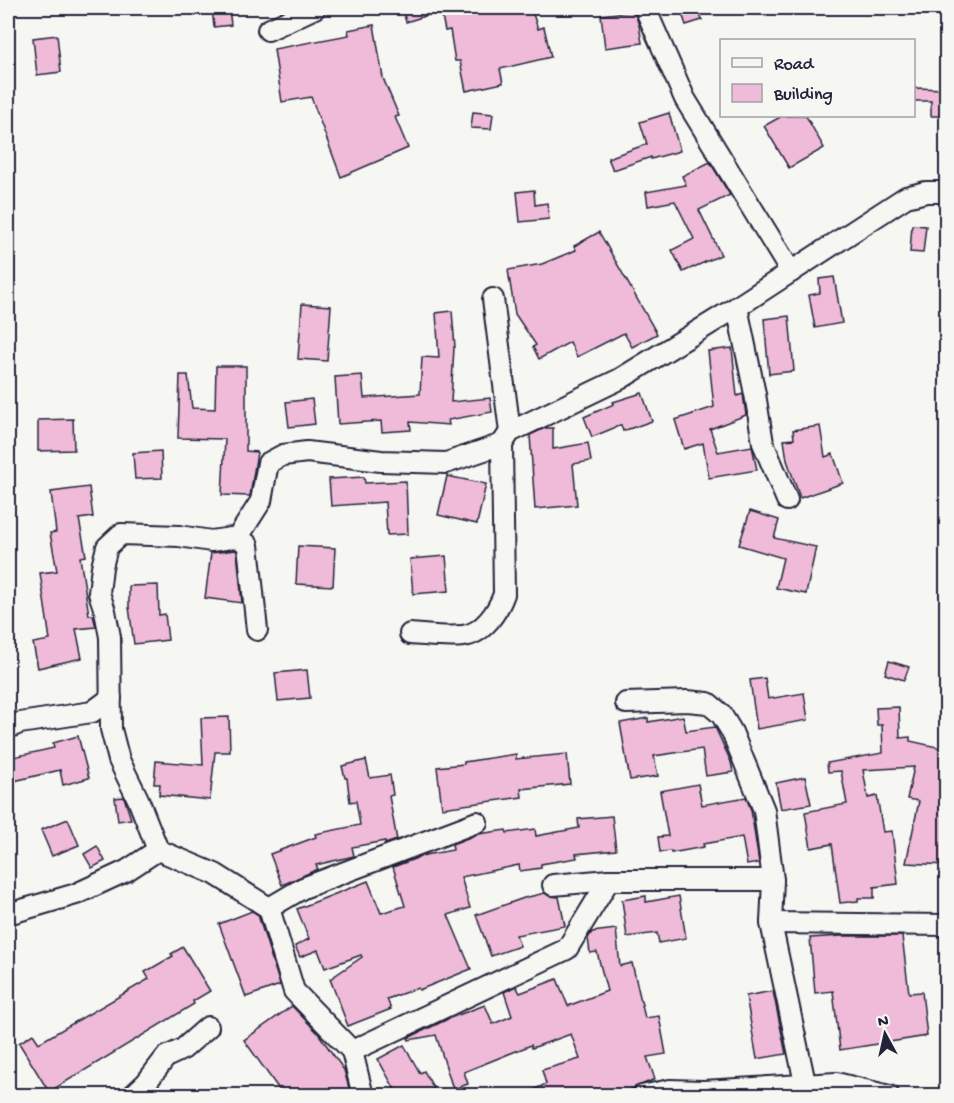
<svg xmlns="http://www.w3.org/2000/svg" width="954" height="1103" font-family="'Gochi Hand',sans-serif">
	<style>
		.building { fill: #efbbd8; stroke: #22223b; stroke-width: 1.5 }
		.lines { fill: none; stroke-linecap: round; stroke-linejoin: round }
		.minor-casing { stroke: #22223b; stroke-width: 24 }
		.minor { stroke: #f6f6f2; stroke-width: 20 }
	</style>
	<rect width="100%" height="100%" fill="#f6f6f2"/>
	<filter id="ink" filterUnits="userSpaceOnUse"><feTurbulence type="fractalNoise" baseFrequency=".0167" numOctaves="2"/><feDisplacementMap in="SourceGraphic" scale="12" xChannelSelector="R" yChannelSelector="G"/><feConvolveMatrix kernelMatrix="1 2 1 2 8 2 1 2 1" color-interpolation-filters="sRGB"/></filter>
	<g filter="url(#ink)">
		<g class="building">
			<path d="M212 8H229L231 25 214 27Z"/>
			<path d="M402 8H531L538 29 544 27 551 57 500 69 503 83 466 91 460 61H455L450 30 445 31 441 11 406 22Z"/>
			<path d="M680 8H698L702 20 686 25Z"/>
			<path d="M634 11 639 25 642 43 605 48 601 15Z"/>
			<path d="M374 25 383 78 399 116 395 117 408 148 341 177 311 97 282 102 274 49 349 35 348 30Z"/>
			<path d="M57 35 61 72 37 75 33 38Z"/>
			<path d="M914 88 946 89V116H931V101H914Z"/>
			<path d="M473 112 493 114 491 129 471 128Z"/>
			<path d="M669 113 680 151 651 159V157L613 170 608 158 647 144 640 122Z"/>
			<path d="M782 116H806L824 148 789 168 764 126Z"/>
			<path d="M710 162 730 195 699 210 721 255 683 272 672 250 694 239 675 201 648 206 646 192 686 185 682 176Z"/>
			<path d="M534 190 535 205 547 203 549 219 520 222 517 192Z"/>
			<path d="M912 225 926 226 923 253 910 252Z"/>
			<path d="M599 232 657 334 632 347 624 333 577 357 570 342 539 359 533 347 536 345 515 314 508 270 542 264 576 250 574 246Z"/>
			<path d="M834 277 842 323 815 328 809 295 820 293 819 279Z"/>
			<path d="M302 304 331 306 327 361 298 359Z"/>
			<path d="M452 311 455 347H454L451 402 490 398 492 412 448 420 449 425 410 422 411 430 382 432 381 421 338 424 335 377 362 375 364 398 420 394 422 357 439 358 436 313Z"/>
			<path d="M789 316 794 371 769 374 764 319Z"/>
			<path d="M732 348 737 396 743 394 746 415 710 429 718 452 752 446 757 470 709 478 703 443 684 449 675 420 714 407 708 351Z"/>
			<path d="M216 366H246V451L257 452 250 496 222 495 225 439 178 438 180 375H188L192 408 215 409Z"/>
			<path d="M642 393 652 421 623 431 621 425 592 437 584 417 614 404 613 402Z"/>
			<path d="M312 399 315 424 289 427 286 402Z"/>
			<path d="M73 419 74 450 38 451V420Z"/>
			<path d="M820 426 825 457 833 454 843 483 800 498 787 460 784 440 794 439 793 430Z"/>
			<path d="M545 428H553V449L588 443 591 461 573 464 577 505 535 509 530 435Z"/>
			<path d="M161 451 162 478 135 479 133 453Z"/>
			<path d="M447 476 486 484 477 524 438 515Z"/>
			<path d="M364 477 365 483 406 481 408 534 387 535 385 502 331 506 329 479Z"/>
			<path d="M89 487 93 517 79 519 86 556 80 557 89 615H93L96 627 76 629 82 658 38 668 33 643 50 640 40 573 57 571 50 533 56 532 51 492Z"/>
			<path d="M750 511 779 520 774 538 816 547 806 594 776 588 783 558 739 545Z"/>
			<path d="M298 546 335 548 333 586 296 584Z"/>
			<path d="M235 550 237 551 242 603 205 598 211 553Z"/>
			<path d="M446 556 449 591 413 594 410 559Z"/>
			<path d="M158 585 159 615 165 614 168 640 134 644 129 607V586Z"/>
			<path d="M889 661 909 667 904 680 885 674Z"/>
			<path d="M307 670 310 698 278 701 275 673Z"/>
			<path d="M765 678 768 699 804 693 808 720 757 729 750 680Z"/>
			<path d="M899 707 900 738 910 737V741L946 749V761L941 787 946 788V865L906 863 919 801 907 799 914 767 863 770 868 798 877 796 883 832 892 831 898 884 874 887V898H858V901L840 903 832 844 811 848 805 812 847 804 841 771 828 772 827 763 883 753 882 725H877L876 708Z"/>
			<path d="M683 716 686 731 715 727 731 762 733 772 706 776 702 749 654 756 658 776 630 780 620 723 648 718V722Z"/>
			<path d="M229 717 230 752H215L210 800 159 795 160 784H154L156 761 203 765 201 718Z"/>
			<path d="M78 736 89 778 63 785 60 770 14 781 9 758 54 748 53 743Z"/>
			<path d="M516 754V759L567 754 570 784 521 789 522 797 442 808 437 767 464 764V762Z"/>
			<path d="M366 760 370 778 390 775 393 795 389 796 397 840 385 844V841L352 847 354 856 316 865 318 869 282 885 270 854 316 837 315 834 360 825 356 801 350 802 347 778H345L342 766Z"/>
			<path d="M805 777 811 804 781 809 776 783Z"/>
			<path d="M698 784 702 805 746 797 751 810 759 863 747 865 742 837 703 844 704 847 671 853V851L660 852 658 837 668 836 660 791Z"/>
			<path d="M124 797 131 819 118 821 115 798Z"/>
			<path d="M612 816 616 850 576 854 577 858 541 864V868L520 871 519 865 461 877 470 908 448 915 471 969 419 990 418 988 387 999 391 1009 348 1026 330 979 362 957 361 955 325 968 318 950 300 957 295 946 309 939 297 909 368 881 381 913 405 906 393 867 425 855 453 850 452 844 478 834 506 830 507 833 535 829 536 836 579 828 578 819Z"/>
			<path d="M68 819 79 845 52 856 41 830Z"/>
			<path d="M97 846 105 861 92 868 84 854Z"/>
			<path d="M545 893 549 896 559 897 565 926 516 935 520 946 491 956 476 915 524 898Z"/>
			<path d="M646 896V902L679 896 686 938 659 943 657 933 627 937 622 900Z"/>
			<path d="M252 911 258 915 280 985 246 997 219 924Z"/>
			<path d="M616 929 620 966 632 963 645 1018 659 1016 666 1054 647 1057 655 1079 627 1091 610 1095H523L546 1084 542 1070 580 1059 571 1034 532 1048 531 1045 464 1072 468 1084 453 1089 436 1035 409 1040 408 1038 450 1018 485 1005 493 1024 512 1016 504 992 516 986 520 993 557 979 568 1006 607 991 597 952 590 953 588 938 592 932Z"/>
			<path d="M842 936H902L909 993 922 992 927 1036 840 1050 833 991 815 993 810 938Z"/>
			<path d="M183 947 210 991 193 1001 194 1004 49 1092 19 1043 33 1034 39 1043 149 979 145 972 173 956 171 954Z"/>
			<path d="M773 991 786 1054 757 1059 746 996Z"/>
			<path d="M292 1006 318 1033 344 1070 349 1088 339 1095H283L244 1040Z"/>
			<path d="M404 1045 420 1073 424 1071 434 1089 423 1095H398L378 1059Z"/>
		</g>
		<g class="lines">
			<defs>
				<g id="minor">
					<path d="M645 8 685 99 791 272"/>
					<path d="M268 30 315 8"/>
					<path d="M493 299 510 432"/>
					<path d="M737 307 755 394 763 443 787 500"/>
					<path d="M238 537 248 545 257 630"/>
					<path d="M410 634C427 635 446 638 463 636 483 634 498 611 504 594L502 444"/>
					<path d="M626 703 687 701 708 703 721 714 732 732 764 810 773 880 771 923 805 1083"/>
					<path d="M8 728 20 723 92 712 111 698"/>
					<path d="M158 850 138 799 119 760 111 729 110 637 105 611 99 593 102 567 107 547 121 534 179 536 211 541 238 537 261 501 268 463 283 455 307 452 381 461 446 463 502 444 510 432 620 379 737 307 906 197 926 192H946"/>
					<path d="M553 885 609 880H773"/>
					<path d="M8 914 76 894 126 871 158 850 215 874 269 908"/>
					<path d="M771 923 946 925"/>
					<path d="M352 1051 567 949 609 880"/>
					<path d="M132 1096 146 1083 166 1057 183 1049 208 1027"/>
					<path d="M363 1096 352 1051 294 991 269 908 303 888 477 822"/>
					<path d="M642 1096 670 1090 703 1091 836 1083 889 1096"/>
				</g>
			</defs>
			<use href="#minor" class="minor-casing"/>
			<use href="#minor" class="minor"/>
		</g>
	</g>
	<rect width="954" height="1103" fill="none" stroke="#f6f6f2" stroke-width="30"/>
	<rect x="15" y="15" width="924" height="1073" fill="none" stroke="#22223b" stroke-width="2" filter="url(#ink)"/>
	<rect x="720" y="39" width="195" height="78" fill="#f6f6f2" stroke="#a1a1a9" stroke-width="1.5"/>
	<rect x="732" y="58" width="30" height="9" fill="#f6f6f2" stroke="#a1a1a9" stroke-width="1.5"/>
	<text x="774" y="69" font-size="18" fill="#22223b">Road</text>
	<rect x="732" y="84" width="30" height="18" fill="#efbbd8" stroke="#a1a1a9" stroke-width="1.5"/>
	<text x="774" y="99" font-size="18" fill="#22223b">Building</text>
	<g transform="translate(885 1034) rotate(352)" stroke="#f6f6f2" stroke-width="4.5" paint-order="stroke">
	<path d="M0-4.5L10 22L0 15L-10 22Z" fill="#22223b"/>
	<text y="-9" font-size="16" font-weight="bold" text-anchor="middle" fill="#22223b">N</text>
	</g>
</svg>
